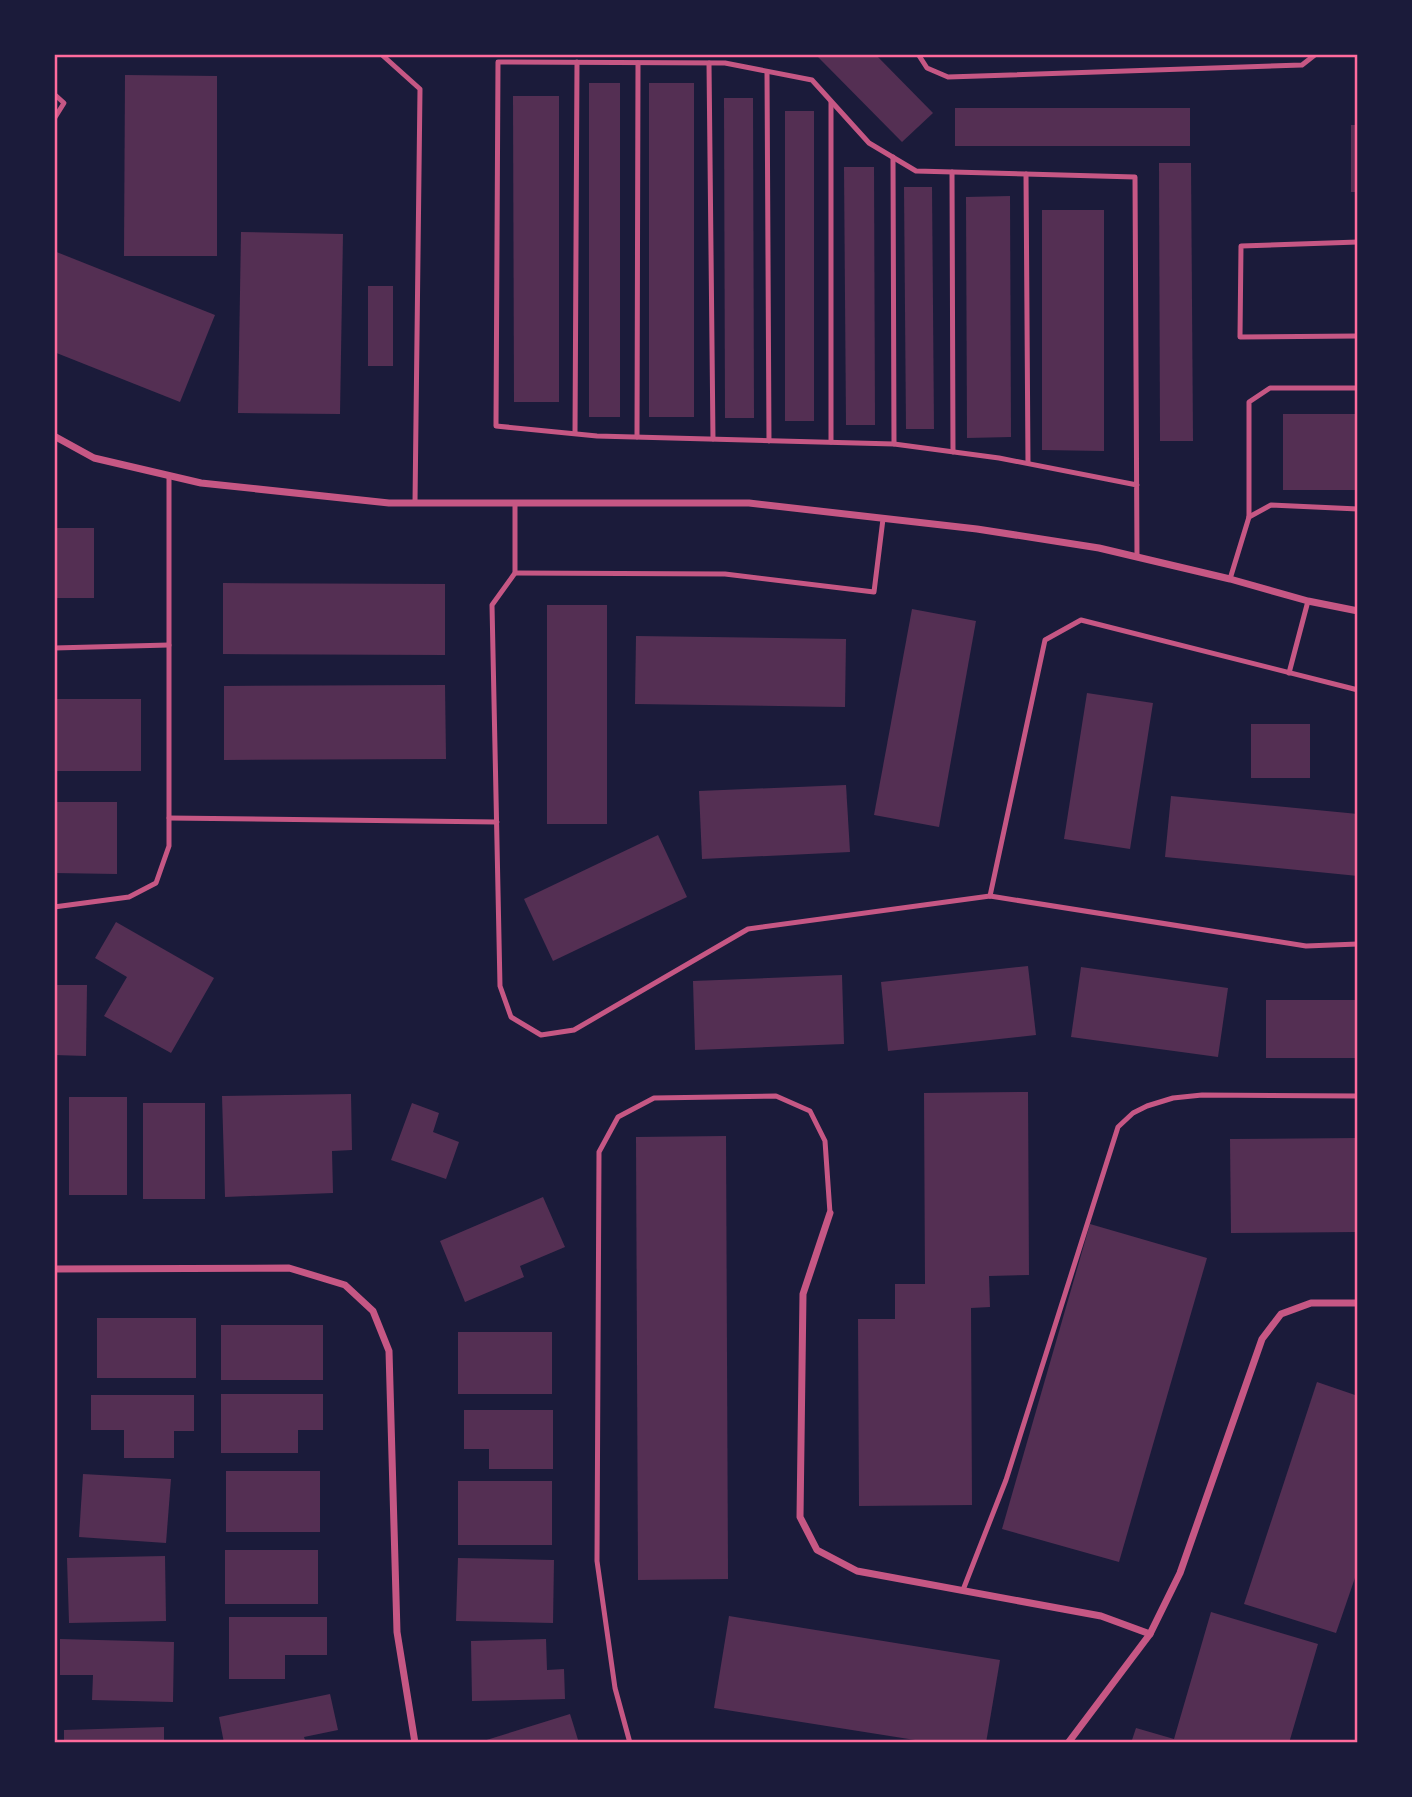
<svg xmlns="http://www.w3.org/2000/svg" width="1412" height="1797" font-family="'Source Serif 4',serif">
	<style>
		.building { fill: #542f53 }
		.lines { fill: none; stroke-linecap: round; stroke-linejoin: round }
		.service { stroke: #c65784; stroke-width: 5 }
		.minor { stroke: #c65784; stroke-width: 7 }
		.neatline { fill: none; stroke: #ff6b9d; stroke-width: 2.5 }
	</style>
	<rect width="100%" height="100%" fill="#1b1b3a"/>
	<g class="building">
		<path d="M820 54H875L933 113 902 142 818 57Z"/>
		<path d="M125 75 217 76V256H124Z"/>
		<rect x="589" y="83" width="31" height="334"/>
		<rect x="649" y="83" width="45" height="334"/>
		<path d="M513 96H559V402H514Z"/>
		<path d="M724 98H753L754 418H725Z"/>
		<rect x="955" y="108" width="235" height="38"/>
		<rect x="785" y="111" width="29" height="310"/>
		<rect x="1351" y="125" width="7" height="67"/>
		<path d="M1159 163H1191L1193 441H1160Z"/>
		<path d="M844 167H874L875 425H846Z"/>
		<path d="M904 187H932L934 429H906Z"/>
		<path d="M1010 196 1011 437 967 438 966 197Z"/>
		<path d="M1042 210H1104V451L1042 450Z"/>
		<path d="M241 232 343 234 340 414 238 413Z"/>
		<path d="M54 251 215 315 180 402 54 352Z"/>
		<rect x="368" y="286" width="25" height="80"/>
		<rect x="1283" y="414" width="75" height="76"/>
		<rect x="54" y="528" width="40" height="70"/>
		<path d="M223 583 445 584V655L223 654Z"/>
		<rect x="547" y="605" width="60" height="219"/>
		<path d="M912 609 976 621 939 827 874 815Z"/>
		<path d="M636 636 846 639 845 707 635 704Z"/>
		<path d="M445 685 446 759 224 760V686Z"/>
		<path d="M1087 693 1153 703 1130 849 1064 839Z"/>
		<rect x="54" y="699" width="87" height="72"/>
		<rect x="1251" y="724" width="59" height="54"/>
		<path d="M846 785 850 852 702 859 699 791Z"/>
		<path d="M1171 796 1358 814V876L1165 857Z"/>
		<path d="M54 802H117V874L54 873Z"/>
		<path d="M658 835 687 897 553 961 524 899Z"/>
		<path d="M116 922 214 978 171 1053 104 1016 127 977 95 958Z"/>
		<path d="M1028 966 1036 1035 888 1051 881 982Z"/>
		<path d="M1081 967 1228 988 1218 1057 1071 1037Z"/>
		<path d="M842 975 844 1044 695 1050 693 981Z"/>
		<path d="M54 985H87L86 1056 54 1055Z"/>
		<rect x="1266" y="1000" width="92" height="58"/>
		<path d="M1028 1092 1029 1275 989 1276 990 1307 971 1308 972 1505 859 1506 858 1319H895V1284H925L924 1093Z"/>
		<path d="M351 1094 352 1150 332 1151 333 1193 225 1197 222 1096Z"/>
		<rect x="69" y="1097" width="58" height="98"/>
		<rect x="143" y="1103" width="62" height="96"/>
		<path d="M412 1103 439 1113 433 1132 459 1142 446 1179 391 1160Z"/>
		<path d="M726 1136 728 1579 638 1580 636 1137Z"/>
		<path d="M1358 1138V1232L1231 1233 1230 1139Z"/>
		<path d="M543 1197 565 1247 520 1266 524 1277 465 1302 440 1241Z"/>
		<path d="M1090 1224 1207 1258 1119 1562 1002 1529Z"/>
		<rect x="97" y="1318" width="99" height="60"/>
		<rect x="221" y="1325" width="102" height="55"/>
		<rect x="458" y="1332" width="94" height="62"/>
		<path d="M1317 1382 1358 1396V1569L1336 1633 1244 1604Z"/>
		<path d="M221 1394H323V1430H298V1453H221Z"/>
		<path d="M91 1395H194V1431H174V1458H124V1430H91Z"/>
		<path d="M464 1410H553V1469H489V1449H464Z"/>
		<rect x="226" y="1471" width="94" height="61"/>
		<path d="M83 1474 171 1479 166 1543 79 1537Z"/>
		<rect x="458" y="1481" width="94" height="64"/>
		<rect x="225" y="1550" width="93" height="54"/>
		<path d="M165 1556 166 1621 69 1623 67 1558Z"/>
		<path d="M458 1558 554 1560 553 1623 456 1621Z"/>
		<path d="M1211 1612 1318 1644 1289 1743H1131L1136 1728 1174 1739Z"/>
		<path d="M729 1616 1000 1660 986 1743H934L714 1708Z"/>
		<path d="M229 1617H327V1655H285V1679H229Z"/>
		<path d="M60 1639 174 1642 173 1702 92 1700 93 1675H60Z"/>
		<path d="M546 1639 547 1670 564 1669 565 1699 472 1701 471 1641Z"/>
		<path d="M330 1694 338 1730 304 1737 306 1743H224L219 1717Z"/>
		<path d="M570 1714 579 1743H480V1742Z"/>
		<path d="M164 1727V1743H64V1730Z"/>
	</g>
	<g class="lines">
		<g class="service">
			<path d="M381 54 420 89 415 503"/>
			<path d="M918 54 927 68 948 77 1302 65 1316 54"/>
			<path d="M709 63 713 439"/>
			<path d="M767 72 769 441"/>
			<path d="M54 94 64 103 54 119"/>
			<path d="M831 102V442"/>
			<path d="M893 157 894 444"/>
			<path d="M952 172 953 452"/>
			<path d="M1026 174 1028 463"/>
			<path d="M1358 242 1241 246 1240 337 1358 336"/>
			<path d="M575 433 577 62"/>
			<path d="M637 437 638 63"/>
			<path d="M1137 485 999 458 894 444 597 436 496 426 498 62 725 63 812 80 869 143 916 171 1135 177 1137 557"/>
			<path d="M515 503V573L492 605 500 986 511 1017 541 1035 574 1030 748 929 990 896 1306 946 1358 944"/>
			<path d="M1249 517 1271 505 1358 509"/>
			<path d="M515 573 725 574 874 592 883 519"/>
			<path d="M1230 579 1249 517V402L1270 388H1358"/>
			<path d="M54 648 169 645"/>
			<path d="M1289 673 1308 601"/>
			<path d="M169 818 497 822"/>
			<path d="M990 896 1045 640 1081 620 1358 690"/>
			<path d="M54 907 129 897 156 883 169 846V475"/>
			<path d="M963 1590 1006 1480 1118 1127 1133 1113 1147 1106 1173 1098 1202 1095 1358 1096"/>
			<path d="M630 1743 615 1688 597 1561 599 1152 618 1117 654 1098 776 1096 810 1111 825 1141 830 1213"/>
		</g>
		<g class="minor">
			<path d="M54 436 94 458 201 483 389 503H749L977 529 1099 548 1230 579 1308 601 1358 611"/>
			<path d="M830 1213 803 1294 800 1517 817 1550 857 1571 1101 1616 1150 1634"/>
			<path d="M54 1269 289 1268 345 1285 373 1311 389 1351 397 1632 415 1743"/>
			<path d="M1068 1743 1150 1634 1180 1573 1262 1339 1281 1314 1311 1303H1358"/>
		</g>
	</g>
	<rect width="1412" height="1797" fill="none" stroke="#1b1b3a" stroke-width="112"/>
	<rect x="56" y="56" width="1300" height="1685" class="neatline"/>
</svg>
